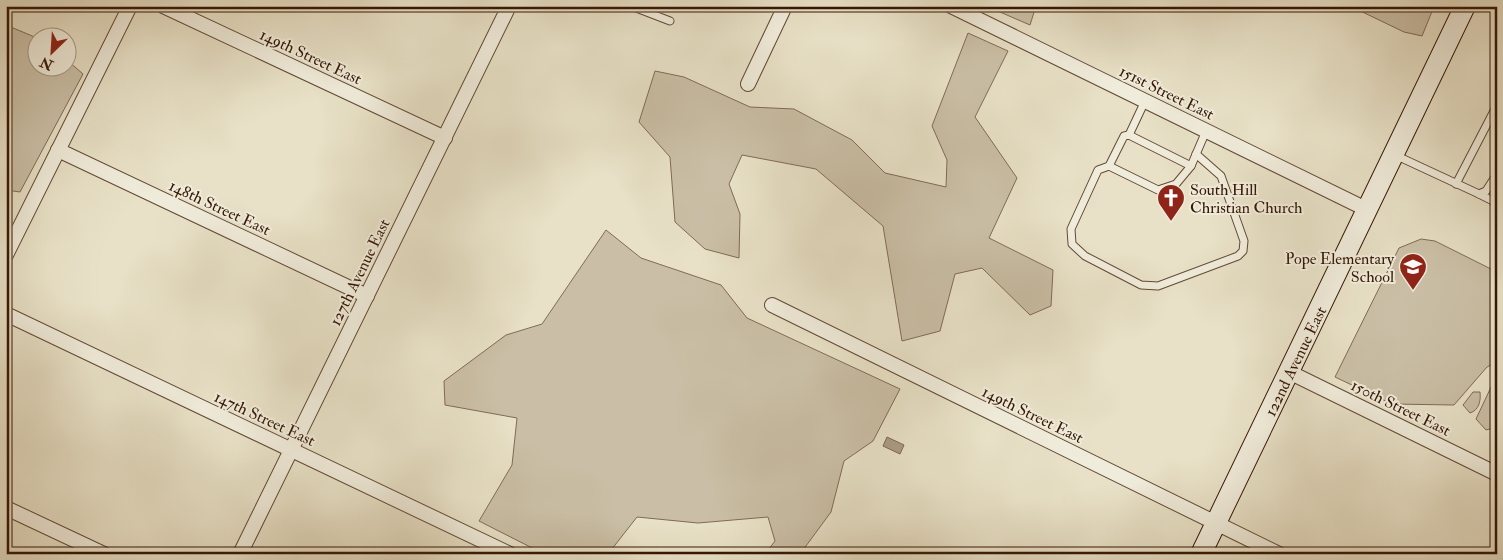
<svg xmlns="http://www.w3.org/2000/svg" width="1503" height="560" font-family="'IM FELL Double Pica',serif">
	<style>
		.green { fill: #cabfa6; stroke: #806b55 }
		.water { fill: #ab9c85; stroke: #7c6751 }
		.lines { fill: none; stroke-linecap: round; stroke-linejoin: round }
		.service-casing { stroke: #624a35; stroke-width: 9 }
		.minor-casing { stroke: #624a35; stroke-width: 16 }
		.secondary-casing { stroke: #361704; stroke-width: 22 }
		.service { stroke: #f0ecdb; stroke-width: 7 }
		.minor { stroke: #f0ecdb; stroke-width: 14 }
		.secondary { stroke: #f0ecdb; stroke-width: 20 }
		.labels { text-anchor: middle; stroke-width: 4; stroke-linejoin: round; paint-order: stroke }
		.street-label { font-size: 16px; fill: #361704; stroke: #f0ecdb }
		.poi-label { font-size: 16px; fill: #361704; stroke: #f0ecdb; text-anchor: start }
	</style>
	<rect width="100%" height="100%" fill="#e8e1c7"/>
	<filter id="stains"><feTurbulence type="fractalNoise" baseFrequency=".004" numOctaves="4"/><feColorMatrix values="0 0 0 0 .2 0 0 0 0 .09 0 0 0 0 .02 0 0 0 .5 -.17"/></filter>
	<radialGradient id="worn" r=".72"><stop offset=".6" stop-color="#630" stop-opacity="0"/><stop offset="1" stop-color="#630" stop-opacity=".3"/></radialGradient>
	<g class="green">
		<path d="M986 6H1036L1030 25Z"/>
		<path d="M1350 6H1431L1433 9 1422 36 1404 32Z"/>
		<path d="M6 25 37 38 38 68H68V61L83 74 20 192 6 190Z"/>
		<path d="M968 33 1008 51 975 117 1017 178 989 238 1053 270 1051 306 1030 315 982 268 955 274 940 331 902 341 883 226 816 169 742 155 729 184 740 214 739 258 705 249 675 222 670 157 639 122 655 71 684 77 750 107 794 109 852 140 885 173 946 187 947 160 932 126Z"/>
		<path d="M606 230 641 258 721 285 747 318 900 389 873 441 844 461 831 512 803 550 804 554H765L775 541 768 517 698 523 637 517 608 554H544L479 521 512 465 517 418 445 405 444 381 506 335 542 324Z"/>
		<path d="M1421 239 1435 241 1497 272V362L1487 367 1454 405 1392 404 1335 377 1399 248Z"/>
		<path d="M1497 384V427L1486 430 1476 419 1492 385Z"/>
		<path d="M1473 392H1480C1481 401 1479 410 1470 413L1463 405Z"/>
	</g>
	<path class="water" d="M887 437 904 445 900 454 883 446Z"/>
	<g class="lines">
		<defs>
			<g id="service">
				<path d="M631 6 670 21"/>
				<path d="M1129 135 1145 101"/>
				<path d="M1395 155 1479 194 1486 191 1497 174"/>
				<path d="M1109 166 1158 190 1176 184 1191 166 1206 131"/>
				<path d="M1191 166 1129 135 1124 136 1109 166 1098 170 1071 229 1072 244 1085 256 1141 285 1158 286 1238 256 1243 251 1244 241 1221 176 1196 154"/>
				<path d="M1456 184 1497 105"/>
				<path d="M1479 194 1497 203"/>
			</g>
			<g id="minor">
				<path d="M163 6 445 138"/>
				<path d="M951 6 1368 210"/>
				<path d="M748 84 785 6"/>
				<path d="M58 150 367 296"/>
				<path d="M6 255 130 6"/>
				<path d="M772 305 1279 554"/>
				<path d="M6 314 510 554"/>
				<path d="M1289 372 1497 474"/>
				<path d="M6 508 104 554"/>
				<path d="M240 554 509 6"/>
			</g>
			<path id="secondary" d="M1201 554 1465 6"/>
		</defs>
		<use href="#service" class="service-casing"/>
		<use href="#minor" class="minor-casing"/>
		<use href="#secondary" class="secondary-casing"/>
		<use href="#service" class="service"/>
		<use href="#minor" class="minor"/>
		<use href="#secondary" class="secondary"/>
	</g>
	<defs>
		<symbol id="church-pin" viewBox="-11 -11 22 30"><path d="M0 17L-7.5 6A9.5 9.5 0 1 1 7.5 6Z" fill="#8f2418" stroke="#f0ecdb"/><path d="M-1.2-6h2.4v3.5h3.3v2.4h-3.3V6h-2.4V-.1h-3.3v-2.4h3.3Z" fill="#fff"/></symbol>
		<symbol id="school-pin" viewBox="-11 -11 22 30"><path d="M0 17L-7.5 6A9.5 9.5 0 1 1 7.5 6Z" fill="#8f2418" stroke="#f0ecdb"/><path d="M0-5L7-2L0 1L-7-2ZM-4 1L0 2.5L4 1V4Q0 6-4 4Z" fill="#fff"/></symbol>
	</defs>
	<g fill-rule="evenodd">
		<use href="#church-pin" x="1155" y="182" width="32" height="43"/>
		<use href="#school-pin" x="1397" y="251" width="32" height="43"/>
	</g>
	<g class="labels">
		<g class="street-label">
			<text transform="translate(311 56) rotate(25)" y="6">149th Street East</text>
			<text transform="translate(1167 92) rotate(26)" y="6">151st Street East</text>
			<text transform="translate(220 207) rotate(25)" y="6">148th Street East</text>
			<text transform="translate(359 272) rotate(-64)" y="6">127th Avenue East</text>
			<text transform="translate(1295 361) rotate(-64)" y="6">122nd Avenue East</text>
			<text transform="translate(1401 407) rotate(26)" y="6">150th Street East</text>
			<text transform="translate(1033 414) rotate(26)" y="6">149th Street East</text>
			<text transform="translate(265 418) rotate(25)" y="6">147th Street East</text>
		</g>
		<g class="poi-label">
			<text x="1190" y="195">South Hill<tspan x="1190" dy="18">Christian Church</tspan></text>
			<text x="1394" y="264" text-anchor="end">Pope Elementary<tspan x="1394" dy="18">School</tspan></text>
		</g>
	</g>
	<rect width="1503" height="560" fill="none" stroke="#e8e1c7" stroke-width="25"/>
	<rect x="8" y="8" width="1488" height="545" fill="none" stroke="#361704" stroke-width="2.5"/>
	<rect x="12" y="12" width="1478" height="535" fill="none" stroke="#361704"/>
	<g transform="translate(52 52) rotate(205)"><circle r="24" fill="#f0ecdb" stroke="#a69785"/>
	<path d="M0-4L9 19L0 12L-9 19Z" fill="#8f2418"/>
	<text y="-8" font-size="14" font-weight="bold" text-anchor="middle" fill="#361704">N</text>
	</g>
	<rect width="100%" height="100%" filter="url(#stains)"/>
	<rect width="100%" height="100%" fill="url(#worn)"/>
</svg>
